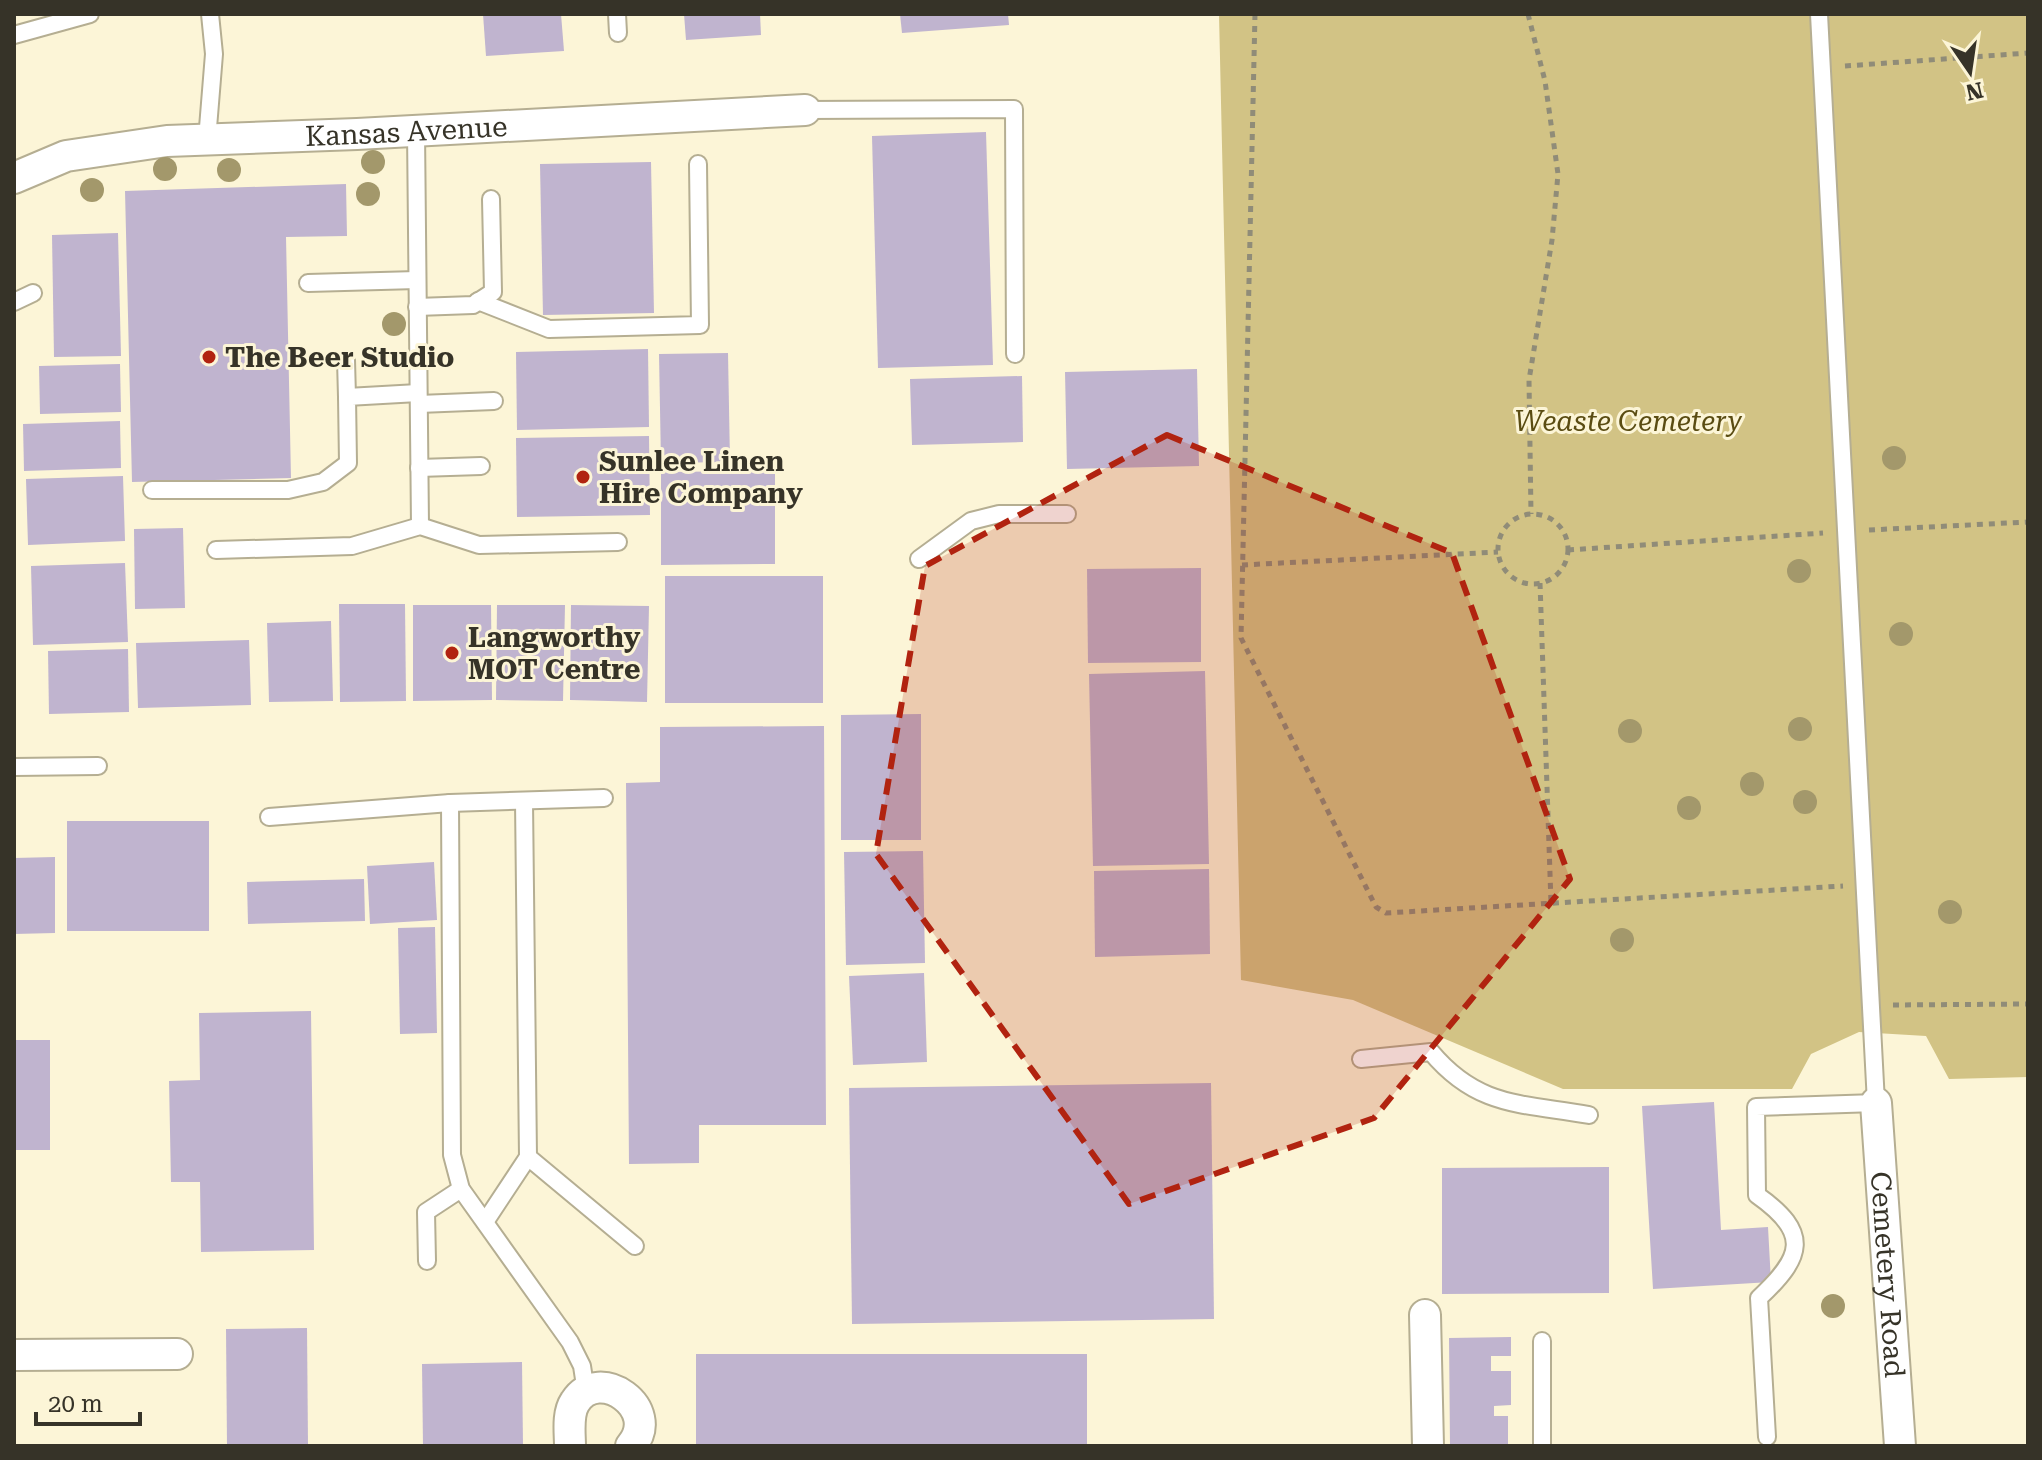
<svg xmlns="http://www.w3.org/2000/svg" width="2042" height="1460" font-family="'Roboto Serif',serif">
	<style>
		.green { fill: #d2c385 }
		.building { fill: #c0b4cf }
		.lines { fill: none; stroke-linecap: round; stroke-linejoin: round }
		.service-casing { stroke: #b5ae92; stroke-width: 20 }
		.minor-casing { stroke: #b5ae92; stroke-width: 34 }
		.path { stroke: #908c78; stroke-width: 5; stroke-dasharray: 6 6; stroke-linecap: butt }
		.service { stroke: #fff; stroke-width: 16 }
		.minor { stroke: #fff; stroke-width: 30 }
		.tree { fill: #a3986b }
		.marked { fill: #b12310; fill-opacity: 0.2; stroke: #b12310; stroke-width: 6; stroke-dasharray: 16 10; stroke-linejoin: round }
		.poi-dot { fill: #b12310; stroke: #fcf5d7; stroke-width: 3 }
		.labels { text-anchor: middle; stroke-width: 6; stroke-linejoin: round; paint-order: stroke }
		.street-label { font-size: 28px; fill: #363328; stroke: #fcf5d7 }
		.poi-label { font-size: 28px; font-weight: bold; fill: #363328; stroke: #fcf5d7; text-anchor: start }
		.park-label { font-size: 28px; font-style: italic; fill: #5a4c12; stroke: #fcf5d7 }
	</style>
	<rect width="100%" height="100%" fill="#fcf5d7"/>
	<path class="green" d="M1219 14H2028V1077L1949 1079 1926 1036 1859 1032 1811 1054 1792 1089H1563L1353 1000 1241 980Z"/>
	<g class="building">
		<path d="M483 14H561L564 51 486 56Z"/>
		<path d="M684 14H760L761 35 686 40Z"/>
		<path d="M900 14H1008L1009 25 902 33Z"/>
		<path d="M986 132 993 365 878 368 872 136Z"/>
		<path d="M651 162 654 313 543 315 540 164Z"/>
		<path d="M346 184 347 236 286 237 291 478 132 482 125 191Z"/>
		<path d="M118 233 121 356 54 357 52 235Z"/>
		<path d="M648 349 649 427 517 430 516 352Z"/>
		<path d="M728 353 730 462 661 463 659 354Z"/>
		<path d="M120 364 121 412 40 414 39 366Z"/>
		<path d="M1197 369 1199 466 1067 469 1065 372Z"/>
		<path d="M1022 376 1023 442 912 445 910 379Z"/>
		<path d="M120 421 121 468 24 471 23 424Z"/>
		<path d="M649 436 650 515 517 517 516 438Z"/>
		<path d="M775 471V564L661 565V472Z"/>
		<path d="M123 476 125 541 28 545 26 479Z"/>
		<path d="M183 528 185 608 135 609 134 529Z"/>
		<path d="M125 563 128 642 33 645 31 566Z"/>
		<path d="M1201 568V662L1088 663 1087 569Z"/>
		<rect x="665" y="576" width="158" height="127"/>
		<path d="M339 604H405L406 701 340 702Z"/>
		<path d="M413 605H491L492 700 413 701Z"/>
		<path d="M497 605H565L563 701 496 700Z"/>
		<path d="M571 605 649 606 647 702 570 700Z"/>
		<path d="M331 621 333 701 269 702 267 623Z"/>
		<path d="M249 640 251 705 138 708 136 643Z"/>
		<path d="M128 649 129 712 49 714 48 651Z"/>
		<path d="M1205 671 1209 864 1093 866 1089 674Z"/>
		<path d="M921 714V840H841V715Z"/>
		<path d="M824 726 826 1125H699V1163L629 1164 626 783 660 782V727Z"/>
		<rect x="67" y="821" width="142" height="110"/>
		<path d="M923 851 925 963 846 965 844 852Z"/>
		<path d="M55 857V933L14 934V858Z"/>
		<path d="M434 862 437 920 370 924 367 866Z"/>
		<path d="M1209 869 1210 954 1095 957 1094 871Z"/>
		<path d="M364 879 365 921 248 924 247 882Z"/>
		<path d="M435 927 437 1033 400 1034 398 928Z"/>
		<path d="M924 973 927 1062 853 1065 849 976Z"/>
		<path d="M311 1011 314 1250 201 1252 200 1182H171L169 1081 200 1080 199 1013Z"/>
		<rect x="14" y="1040" width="36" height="110"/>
		<path d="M1211 1083 1214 1319 852 1324 849 1088Z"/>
		<path d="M1714 1102 1721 1230 1768 1227 1771 1282 1653 1289 1642 1106Z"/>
		<path d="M1609 1167V1293L1442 1294V1168Z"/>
		<path d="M307 1328 308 1446H227L226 1329Z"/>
		<path d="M1511 1337V1356H1491V1371H1511V1405L1494 1406V1416H1508V1446H1450L1449 1338Z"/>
		<rect x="696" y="1354" width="391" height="92"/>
		<path d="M522 1362 523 1446H423L422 1364Z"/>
	</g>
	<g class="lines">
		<defs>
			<g id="service">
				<path d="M617 14 618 33"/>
				<path d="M14 35 90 14"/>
				<path d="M805 110 1014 109 1015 354"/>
				<path d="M416 131 420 526"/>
				<path d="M207 140 214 54 210 14"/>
				<path d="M308 283 417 280"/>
				<path d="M478 301 549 329 700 325 698 164"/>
				<path d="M14 302 33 293"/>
				<path d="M417 307 473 305 493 292 491 199"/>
				<path d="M346 360 347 397"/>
				<path d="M419 404 494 401"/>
				<path d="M419 468 481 466"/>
				<path d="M152 490H288L323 482 348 463 347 397 418 393"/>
				<path d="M216 550 352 546 420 526 479 545 618 542"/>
				<path d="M919 559 971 521 999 514H1067"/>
				<path d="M14 767 98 766"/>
				<path d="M450 803 452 1155 461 1189 570 1342 582 1366 586 1392"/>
				<path d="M269 817 450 803 604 798"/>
				<path d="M1361 1059 1431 1052C1478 1108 1522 1103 1589 1115"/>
				<path d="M528 1157 635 1246"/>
				<path d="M485 1222 528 1157 524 801"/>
				<path d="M427 1261 426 1212 461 1189"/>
				<path d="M1767 1437 1759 1298C1803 1257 1811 1233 1757 1195L1756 1107 1876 1103 1819 14"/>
				<path d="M1542 1446V1341"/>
			</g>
			<g id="minor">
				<path id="s1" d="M14 178 66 156 167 141 357 134 805 110"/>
				<path id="s2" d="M1876 1103 1900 1446"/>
				<path d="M1425 1315 1428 1446"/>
				<path d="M14 1355 177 1354"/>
				<path d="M570 1446C570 1433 567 1414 575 1402 599 1364 663 1409 631 1446"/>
			</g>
		</defs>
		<use href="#service" class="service-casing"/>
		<use href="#minor" class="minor-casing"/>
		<g class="path">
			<path d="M1255 14 1241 638 1376 907 1386 913 1843 886"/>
			<path d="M1528 14 1545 81 1558 174 1552 240 1529 380 1531 514"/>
			<path d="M1845 66 2028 53"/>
			<circle cx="1533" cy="549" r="35"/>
			<path d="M1869 530 2028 522"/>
			<path d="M1568 550 1823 533"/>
			<path d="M1242 565 1498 552"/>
			<path d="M1540 583 1551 903"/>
			<path d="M1893 1005 2028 1004"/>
		</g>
		<use href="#service" class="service"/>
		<use href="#minor" class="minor"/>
	</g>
	<g class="tree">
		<circle cx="373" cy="162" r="12"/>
		<circle cx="165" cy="169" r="12"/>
		<circle cx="229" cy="170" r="12"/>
		<circle cx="92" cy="190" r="12"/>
		<circle cx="368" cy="194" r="12"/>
		<circle cx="394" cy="324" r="12"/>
		<circle cx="1894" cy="458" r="12"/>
		<circle cx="1799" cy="571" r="12"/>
		<circle cx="1901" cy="634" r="12"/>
		<circle cx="1800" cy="729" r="12"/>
		<circle cx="1630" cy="731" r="12"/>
		<circle cx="1752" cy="784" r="12"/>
		<circle cx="1805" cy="802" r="12"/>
		<circle cx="1689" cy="808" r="12"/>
		<circle cx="1950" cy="912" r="12"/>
		<circle cx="1622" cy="940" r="12"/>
		<circle cx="1833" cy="1306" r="12"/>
	</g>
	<path class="marked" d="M1167 435 1452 553 1570 879 1374 1118 1129 1204 876 854 925 566Z"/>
	<g class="poi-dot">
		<circle cx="209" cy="357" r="8"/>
		<circle cx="583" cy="477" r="8"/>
		<circle cx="452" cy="653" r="8"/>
	</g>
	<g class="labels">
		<g class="street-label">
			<text dy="10" stroke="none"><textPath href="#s1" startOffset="398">Kansas Avenue</textPath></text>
			<text dy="10" stroke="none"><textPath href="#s2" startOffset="172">Cemetery Road</textPath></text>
		</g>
		<g class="poi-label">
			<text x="225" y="367">The Beer Studio</text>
			<text x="599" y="471">Sunlee Linen<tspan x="599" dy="32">Hire Company</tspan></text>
			<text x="468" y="647">Langworthy<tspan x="468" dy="32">MOT Centre</tspan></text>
		</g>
		<g class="park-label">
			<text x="1628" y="431">Weaste Cemetery</text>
		</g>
	</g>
	<rect width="2042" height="1460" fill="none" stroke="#363328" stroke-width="32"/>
	<g transform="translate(1970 72) rotate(167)" stroke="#fcf5d7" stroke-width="6" paint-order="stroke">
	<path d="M0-6L14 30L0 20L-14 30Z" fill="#363328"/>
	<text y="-12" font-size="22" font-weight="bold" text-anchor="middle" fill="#363328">N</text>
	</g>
	<path d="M36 1412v12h104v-12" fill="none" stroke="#363328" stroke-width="4"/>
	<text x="48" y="1412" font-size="24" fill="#363328" stroke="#fcf5d7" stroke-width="6" paint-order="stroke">20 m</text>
</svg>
